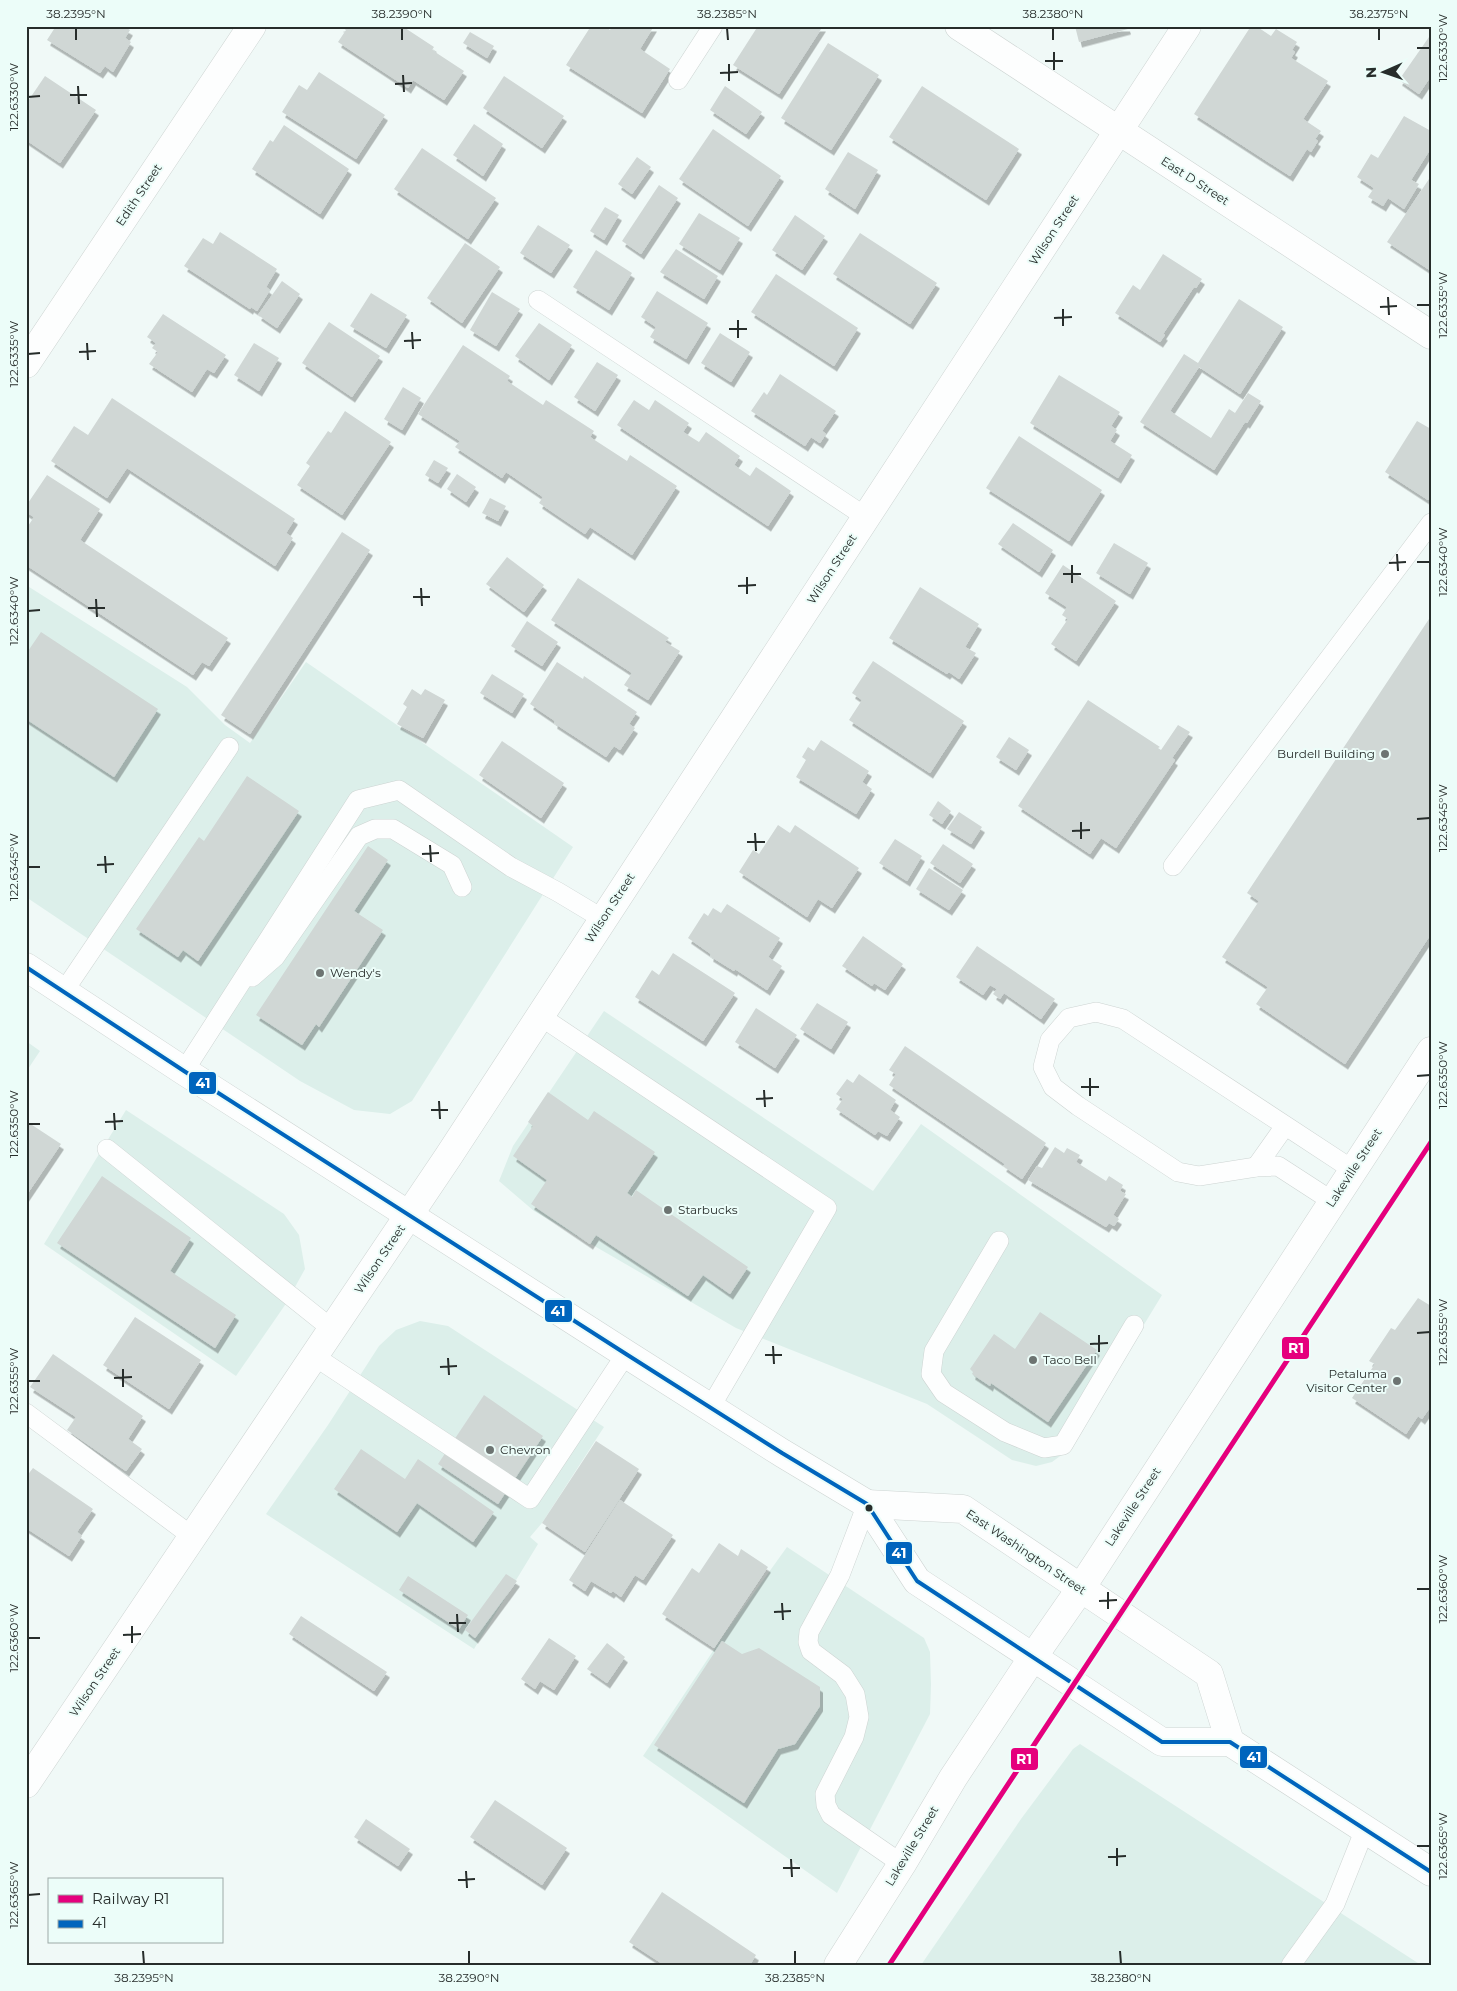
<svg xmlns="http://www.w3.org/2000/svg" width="1457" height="1991" font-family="Montserrat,sans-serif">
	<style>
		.built { fill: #dcefea }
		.building { fill: #d0d7d5; filter: url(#shadow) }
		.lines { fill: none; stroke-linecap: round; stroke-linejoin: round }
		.service-casing { stroke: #cdd4d2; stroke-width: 20 }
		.minor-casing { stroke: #cdd4d2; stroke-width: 29 }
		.secondary-casing { stroke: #cdd4d2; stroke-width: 29 }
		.primary-casing { stroke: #cdd4d2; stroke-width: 29 }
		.service { stroke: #fdfefe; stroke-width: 19 }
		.minor { stroke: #fdfefe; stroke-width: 28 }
		.secondary { stroke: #fdfefe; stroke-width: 28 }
		.primary { stroke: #fdfefe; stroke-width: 28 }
		.rail { stroke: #c9cccb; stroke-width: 4; stroke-dasharray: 2.5 5; stroke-linecap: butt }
		.bus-1-casing { stroke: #ecfdf9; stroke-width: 8 }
		.bus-1 { stroke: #0065bd; stroke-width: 4 }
		.rail-1-casing { stroke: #ecfdf9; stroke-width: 9 }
		.rail-1 { stroke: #e5007d; stroke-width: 5 }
		.ticks { fill: none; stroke: #272d2b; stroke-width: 2 }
		.poi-dot { fill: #6d7472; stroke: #ecfdf9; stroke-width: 2 }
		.bus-dot { fill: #272d2b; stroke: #ecfdf9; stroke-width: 2 }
		.labels { text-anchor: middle; stroke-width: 4; stroke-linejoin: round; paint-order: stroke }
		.street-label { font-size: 12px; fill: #272d2b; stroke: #ecfdf9 }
		.poi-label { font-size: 12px; fill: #272d2b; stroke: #ecfdf9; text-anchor: start }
		.line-badge { stroke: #ecfdf9; stroke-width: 2 }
		.badge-label { font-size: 14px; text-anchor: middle; font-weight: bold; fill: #fff }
		.neatline { fill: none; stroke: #272d2b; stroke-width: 2 }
		.ticks-label { font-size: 12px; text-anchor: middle; fill: #272d2b }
	</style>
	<defs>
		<filter id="shadow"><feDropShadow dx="3" dy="5.5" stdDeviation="0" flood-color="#0004"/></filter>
	</defs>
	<rect width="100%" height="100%" fill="#f0f9f7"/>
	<g class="built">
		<path d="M26 585 187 687 225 725 250 743 306 662 573 847 412 1101 390 1114 354 1110 300 1081 26 897Z"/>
		<path d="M604 1011 873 1191 921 1124 1162 1295 1067 1451 1052 1462 1036 1466 1012 1460 927 1404 736 1328 534 1211 499 1181 513 1146Z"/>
		<path d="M26 1041 40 1051 26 1072Z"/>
		<path d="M126 1110 284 1214 299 1235 305 1269 285 1305 236 1376 44 1244Z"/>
		<path d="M420 1321 448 1326 604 1427 542 1523 530 1537 538 1544 474 1649 266 1514 328 1425 379 1346 396 1330Z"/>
		<path d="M787 1547 924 1638 930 1652 931 1685 930 1714 837 1893 643 1756 725 1633Z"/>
		<path d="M1080 1744 1296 1884 1421 1965H921L1021 1819 1073 1749Z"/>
	</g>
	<g class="building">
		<path d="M56 26H123L130 30 125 38 131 42 113 72 105 66 100 73 47 40Z"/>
		<path d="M340 26H402L434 47 432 50 464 71 444 100 413 80 408 88 338 42 346 30Z"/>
		<path d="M591 26H605L610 30 612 26H654L640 49 670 69 642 113 566 65Z"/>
		<path d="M758 26H823L779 94 733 65Z"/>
		<path d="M1075 26H1127L1128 29 1079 42Z"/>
		<path d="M1251 26H1256L1271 36 1276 29 1297 42 1292 50 1295 52 1291 58 1328 81 1303 119 1321 131 1315 139 1318 141 1311 152 1307 149 1290 176 1194 114Z"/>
		<path d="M470 32 494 46 487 58 463 43Z"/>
		<path d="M1429 37 1431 38V76L1419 94 1399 80Z"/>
		<path d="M828 43 879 75 831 150 781 118Z"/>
		<path d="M319 72 385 115 356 159 282 112 299 85 307 90Z"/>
		<path d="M45 76 96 110 60 163 26 140V104Z"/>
		<path d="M504 76 564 116 542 148 483 108Z"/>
		<path d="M725 86 762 112 746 134 710 110Z"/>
		<path d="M922 86 1019 149 986 200 889 137Z"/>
		<path d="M1404 116 1431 131V148L1411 180 1419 184 1404 209 1388 198 1383 206 1368 197 1374 188 1357 177 1371 154 1378 158Z"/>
		<path d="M474 124 503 144 483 176 453 155Z"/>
		<path d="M284 125 349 169 320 214 252 169 270 140 273 142Z"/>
		<path d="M713 129 781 176 748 226 679 179Z"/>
		<path d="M422 148 496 198 468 239 394 189Z"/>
		<path d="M848 152 878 170 855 209 825 189Z"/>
		<path d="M637 157 651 167 632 194 618 184Z"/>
		<path d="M1431 176V271L1387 242Z"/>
		<path d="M659 185 678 198 641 254 622 241Z"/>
		<path d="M605 207 619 215 604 240 590 231Z"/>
		<path d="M699 213 740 238 720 270 679 244Z"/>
		<path d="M795 215 825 236 802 270 772 250Z"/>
		<path d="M538 225 570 245 551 273 520 253Z"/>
		<path d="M220 232 277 269 266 287 270 290 257 311 251 307 250 309 184 266 203 238 213 244Z"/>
		<path d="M860 233 937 283 910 324 833 274Z"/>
		<path d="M465 243 500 267 462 323 427 298Z"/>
		<path d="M676 249 718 276 704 299 660 272Z"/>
		<path d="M596 250 632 273 609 310 573 287Z"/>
		<path d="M1163 254 1202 279 1196 288 1194 287 1163 334 1165 335 1160 342 1115 313 1133 285 1140 290Z"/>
		<path d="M776 274 858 328 834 366 751 312Z"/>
		<path d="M282 281 300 294 277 328 258 315Z"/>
		<path d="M657 291 708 323 686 359 650 337 656 327 641 317Z"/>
		<path d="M492 292 520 309 496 346 470 330Z"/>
		<path d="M371 293 407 315 386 348 350 326Z"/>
		<path d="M1239 299 1283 327 1240 394 1199 367 1170 411 1211 438 1229 409 1235 413 1248 393 1261 401 1247 423 1245 422 1214 470 1140 422 1184 354 1198 363Z"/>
		<path d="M163 314 226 355 214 373 207 369 192 392 149 364 158 352 152 348 156 343 147 337Z"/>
		<path d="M329 322 380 356 352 397 302 363Z"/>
		<path d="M539 323 572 345 549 380 515 356Z"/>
		<path d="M720 333 750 352 731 382 701 363Z"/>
		<path d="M254 343 279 358 259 391 234 375Z"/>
		<path d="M463 345 510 376 507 381 543 405 546 400 594 431 590 437 627 461 630 455 677 486 632 555 590 527 585 534 539 503 543 497 506 472 502 478 455 447 460 441 418 414Z"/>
		<path d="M597 362 618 375 595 411 574 397Z"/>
		<path d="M780 374 836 411 822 431 826 434 820 443 811 437 805 446 751 411 764 392 767 395Z"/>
		<path d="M1059 375 1120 412 1111 426 1117 430 1110 441 1132 455 1118 478 1030 423Z"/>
		<path d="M403 387 421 398 402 430 384 419Z"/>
		<path d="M112 398 295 519 286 533 293 538 275 566 127 468 107 498 51 461 74 426 88 435Z"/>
		<path d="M634 400 649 410 655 400 689 423 683 432 699 442 706 432 740 456 734 465 750 476 756 467 791 491 768 526 617 425Z"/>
		<path d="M345 411 391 442 342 515 297 485 310 466 306 463 328 431 331 433Z"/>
		<path d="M1417 421 1431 429V496L1428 500 1385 472Z"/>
		<path d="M1019 436 1102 490 1069 541 986 488Z"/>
		<path d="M434 460 448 468 438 483 425 475Z"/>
		<path d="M457 474 476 487 466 502 447 489Z"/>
		<path d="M47 475 100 509 80 540 228 638 209 666 202 662 193 675 26 565V529L34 517 26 512V506Z"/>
		<path d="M490 498 506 506 498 521 482 513Z"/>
		<path d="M1013 523 1053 550 1039 572 998 544Z"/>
		<path d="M342 532 370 550 250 734 221 715Z"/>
		<path d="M1114 543 1148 563 1130 594 1096 573Z"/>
		<path d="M507 557 544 585 524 612 486 584Z"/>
		<path d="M1063 565 1116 601 1076 661 1051 644 1068 619 1062 615 1067 607 1045 593Z"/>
		<path d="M578 578 669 638 665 642 680 651 648 700 624 685 632 673 551 620Z"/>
		<path d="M920 587 979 624 965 647 976 653 959 679 949 672 947 674 889 638Z"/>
		<path d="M1431 616V934L1345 1064 1256 1004 1268 987 1222 957 1259 901 1247 893Z"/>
		<path d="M527 621 558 642 542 666 511 646Z"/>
		<path d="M41 632 158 709 114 777 26 719V654Z"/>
		<path d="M873 661 964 721 930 773 849 720 862 700 852 693Z"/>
		<path d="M557 662 583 679 584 676 637 712 629 724 635 728 620 750 614 746 606 757 554 723 555 721 530 704Z"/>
		<path d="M492 674 524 694 512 713 480 693Z"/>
		<path d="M412 689 421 695 425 689 445 700 423 738 397 724 407 707 403 704Z"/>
		<path d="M1088 700 1160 747 1158 748 1161 750 1178 725 1190 732 1172 758 1175 760 1116 848 1101 838 1090 854 1018 806Z"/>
		<path d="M1009 737 1029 750 1016 770 996 757Z"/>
		<path d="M821 740 869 771 862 782 872 789 856 814 796 777 806 760 802 757 808 747 814 751Z"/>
		<path d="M502 741 564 783 541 818 479 775Z"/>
		<path d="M247 776 299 811 198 961 183 950 178 957 136 929 199 837 204 841Z"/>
		<path d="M938 801 951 811 942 824 929 815Z"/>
		<path d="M959 812 982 827 971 844 947 829Z"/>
		<path d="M778 825 790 833 795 825 859 868 832 908 818 899 807 917 739 872 753 850 759 854Z"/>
		<path d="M895 839 922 856 907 881 879 863Z"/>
		<path d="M943 844 973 864 960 883 930 863Z"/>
		<path d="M368 846 388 860 354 911 383 930 319 1027 316 1024 302 1045 256 1015Z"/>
		<path d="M929 868 963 890 949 910 916 889Z"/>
		<path d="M727 904 780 938 768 957 782 966 767 990 735 969 734 971 710 956 711 954 688 938 704 913 708 916 713 908 721 913Z"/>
		<path d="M863 936 903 964 885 990 874 983 872 986 842 966Z"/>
		<path d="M977 946 1055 999 1041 1019 1004 993 1000 999 993 994 997 989 990 985 983 995 956 977Z"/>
		<path d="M673 953 735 993 703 1041 635 997 652 970 659 975Z"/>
		<path d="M817 1003 848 1022 831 1049 800 1029Z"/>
		<path d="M756 1008 797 1035 775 1068 735 1042Z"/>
		<path d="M905 1046 1046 1143 1022 1179 1003 1166 1005 1164 889 1085 896 1074 889 1070Z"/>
		<path d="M859 1074 896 1100 890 1110 900 1117 887 1136 878 1131 875 1135 836 1109 843 1099 836 1094 847 1079 853 1083Z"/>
		<path d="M548 1092 588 1120 594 1111 655 1152 627 1193 632 1197 636 1190 748 1267 730 1294 703 1275 688 1296 596 1235 590 1244 531 1204 547 1180 513 1156 533 1126 528 1122Z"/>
		<path d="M26 1121 61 1144 26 1196Z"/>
		<path d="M1055 1147 1064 1153 1067 1148 1080 1155 1076 1162 1106 1181 1109 1176 1123 1185 1120 1191 1126 1194 1113 1215 1119 1219 1114 1226 1109 1223 1106 1227 1028 1180 1037 1166 1042 1168Z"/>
		<path d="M102 1176 191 1238 170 1271 236 1315 215 1348 57 1243Z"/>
		<path d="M1418 1298 1431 1306V1406L1422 1419 1418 1416 1406 1434 1352 1398 1375 1364 1369 1361 1391 1328 1395 1330Z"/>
		<path d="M1040 1312 1097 1350 1048 1422 991 1383 990 1386 972 1374 973 1372 970 1369 994 1334 1015 1349Z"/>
		<path d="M135 1317 201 1360 169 1409 103 1365Z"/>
		<path d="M53 1354 143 1416 128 1439 142 1449 126 1471 67 1430 76 1417 30 1387Z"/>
		<path d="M484 1395 543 1436 498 1504 438 1464Z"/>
		<path d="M596 1441 639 1469 585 1552 542 1523Z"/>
		<path d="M361 1449 405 1479 418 1459 494 1512 473 1542 417 1503 397 1532 334 1489Z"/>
		<path d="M33 1468 93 1509 77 1532 82 1536 69 1556 26 1528V1477Z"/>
		<path d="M620 1500 673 1535 643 1580 635 1575 621 1597 613 1591 611 1593 591 1581 585 1591 569 1580Z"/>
		<path d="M719 1543 738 1556 741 1549 768 1567 714 1648 662 1614 692 1568 699 1573Z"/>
		<path d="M506 1574 517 1581 475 1638 465 1630Z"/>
		<path d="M408 1576 468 1615 459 1629 399 1590Z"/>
		<path d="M301 1616 387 1672 374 1691 289 1634Z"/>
		<path d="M549 1638 576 1656 554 1690 540 1681 535 1689 521 1679Z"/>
		<path d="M722 1641 742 1654 759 1648 820 1687V1706L795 1744 778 1749 744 1803 654 1745Z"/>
		<path d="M607 1643 625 1657 607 1683 587 1669Z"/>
		<path d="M495 1800 567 1848 542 1885 470 1837Z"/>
		<path d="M366 1819 410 1849 398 1866 354 1837Z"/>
		<path d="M662 1892 756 1955 750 1965H664L629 1942Z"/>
	</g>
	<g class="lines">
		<defs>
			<g id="service">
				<path d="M678 80 713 26"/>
				<path d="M538 300 866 517"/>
				<path d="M1173 866 1431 523"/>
				<path d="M252 977 275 957 359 836 375 829H393L452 865 462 887"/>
				<path d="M64 991 229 747"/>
				<path d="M540 1016 827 1208 710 1408"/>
				<path d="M184 1071 358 800 399 790 511 867 558 892 603 919"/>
				<path d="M107 1149 332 1329"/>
				<path d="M1256 1167 1285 1126"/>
				<path d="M1332 1201 1278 1166 1256 1167 1199 1176 1178 1172 1078 1106 1053 1087 1043 1067 1050 1040 1069 1018 1096 1012 1123 1019 1353 1170"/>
				<path d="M999 1241 934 1351 931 1374 944 1393 1005 1432 1044 1448 1063 1445 1134 1325"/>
				<path d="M314 1356 530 1499 626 1354"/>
				<path d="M26 1413 193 1537"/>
				<path d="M867 1504 840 1575 809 1632 808 1642 811 1651 843 1675 855 1694 859 1717 854 1737 825 1794 826 1805 831 1815 902 1864"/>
				<path d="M1291 1965 1335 1904 1365 1829"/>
			</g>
			<g id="minor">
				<path d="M959 26 1431 335"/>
				<path d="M26 364 252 26"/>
				<path d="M26 1784 448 1157 1187 26"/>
			</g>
			<path id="secondary" d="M838 1965 902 1864 953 1778 1033 1657"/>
			<g id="primary">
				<path d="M26 967 184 1071 626 1354 782 1453 867 1504 917 1581 1162 1742H1230L1431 1872"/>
				<path d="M867 1504 963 1509 1209 1674 1230 1742"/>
				<path d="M1033 1657 1081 1588 1431 1051"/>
			</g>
		</defs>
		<use href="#service" class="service-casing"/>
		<use href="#minor" class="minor-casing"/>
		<use href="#secondary" class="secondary-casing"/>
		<use href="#primary" class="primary-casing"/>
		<use href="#service" class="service"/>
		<use href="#minor" class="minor"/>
		<use href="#secondary" class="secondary"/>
		<use href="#primary" class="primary"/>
		<path class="rail" d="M1204 1485 1431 1142"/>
		<defs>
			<path id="bus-1" d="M26 967 184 1071 626 1354 782 1453 867 1504 917 1581 1162 1742H1230L1431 1872"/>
		</defs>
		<use href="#bus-1" class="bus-1-casing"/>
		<use href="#bus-1" class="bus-1"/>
		<defs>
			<path id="rail-1" d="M889 1965 1431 1142"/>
		</defs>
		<use href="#rail-1" class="rail-1-casing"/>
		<use href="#rail-1" class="rail-1"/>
	</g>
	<path class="ticks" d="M76 28V40M402 28V40M727 28 728 40M1053 28V40M1379 28V40M1417 48H1430M1054 52V70M1045 61H1063M729 64V81M720 73 738 72M403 75 404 92M395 84 412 83M78 86 79 104M70 95H87M28 97 40 96M1388 297 1389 315M1417 305H1430M1380 307 1397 306M1063 309V326M1054 318 1072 317M738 320V338M729 329H747M412 332 413 349M404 341 421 340M87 343 88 360M79 352 96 351M28 354 40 353M1397 554 1398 571M1417 562H1430M1389 563 1406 562M1072 565V583M1063 574H1081M747 577V594M738 586 756 585M421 588 422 606M413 597H430M96 599 97 617M88 608H105M28 611 40 610M1417 819 1430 818M1081 822V839M1072 831 1090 830M755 833 756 851M747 842H765M430 845 431 862M422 854 439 853M105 856 106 873M97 865 114 864M28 867H40M1417 1076 1430 1075M1090 1078V1096M1081 1087H1099M764 1090 765 1107M756 1099 773 1098M439 1101 440 1119M431 1110H448M114 1113 115 1130M105 1122 123 1121M28 1124H40M1417 1333 1430 1332M1099 1335V1352M1090 1344 1108 1343M773 1346 774 1364M765 1355H782M448 1358 449 1375M440 1367 457 1366M123 1369V1387M114 1378 132 1377M28 1381H40M1417 1589H1430M1108 1592V1609M1099 1601 1117 1600M782 1603 783 1620M774 1612 791 1611M457 1614 458 1632M449 1623H466M132 1626V1643M123 1635 141 1634M28 1638H40M1417 1846H1430M1117 1848V1866M1108 1857 1126 1856M791 1859 792 1877M783 1868H800M466 1871 467 1888M458 1880 475 1879M28 1895 40 1894M143 1951 144 1964M469 1951V1964M795 1951V1964M1120 1951 1121 1964"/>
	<g class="poi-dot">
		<circle cx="1385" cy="754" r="5"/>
		<circle cx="320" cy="973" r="5"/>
		<circle cx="668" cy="1210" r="5"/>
		<circle cx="1033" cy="1360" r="5"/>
		<circle cx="1397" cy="1381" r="5"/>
		<circle cx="490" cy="1450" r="5"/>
	</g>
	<circle class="bus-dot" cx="869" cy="1508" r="4.5"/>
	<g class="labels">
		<g class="street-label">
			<text transform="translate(1195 181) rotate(33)" y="4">East D Street</text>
			<text transform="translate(139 195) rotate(-56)" y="4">Edith Street</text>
			<text transform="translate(1054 230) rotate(-57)" y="4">Wilson Street</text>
			<text transform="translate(832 569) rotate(-57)" y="4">Wilson Street</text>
			<text transform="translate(610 908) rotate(-57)" y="4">Wilson Street</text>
			<text transform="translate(1354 1168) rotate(-57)" y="4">Lakeville Street</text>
			<text transform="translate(380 1259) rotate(-56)" y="4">Wilson Street</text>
			<text transform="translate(1133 1507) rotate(-57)" y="4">Lakeville Street</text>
			<text transform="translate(1026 1552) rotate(34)" y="4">East Washington Street</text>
			<text transform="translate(95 1682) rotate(-56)" y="4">Wilson Street</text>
			<text transform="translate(912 1846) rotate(-59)" y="4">Lakeville Street</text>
		</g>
		<g class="poi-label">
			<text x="1375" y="758" text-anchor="end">Burdell Building</text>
			<text x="330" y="977">Wendy's</text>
			<text x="678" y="1214">Starbucks</text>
			<text x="1043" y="1364">Taco Bell</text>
			<text x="1387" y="1378" text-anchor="end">Petaluma<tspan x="1387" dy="14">Visitor Center</tspan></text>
			<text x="500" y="1454">Chevron</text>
		</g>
	</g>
	<g class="line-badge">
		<rect x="188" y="1071" width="29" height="24" rx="5" fill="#0065bd"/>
		<rect x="544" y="1299" width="29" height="24" rx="5" fill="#0065bd"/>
		<rect x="1281" y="1336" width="29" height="24" rx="5" fill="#e5007d"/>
		<rect x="885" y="1541" width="28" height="24" rx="5" fill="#0065bd"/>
		<rect x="1239" y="1745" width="29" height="24" rx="5" fill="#0065bd"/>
		<rect x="1010" y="1747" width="29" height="24" rx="5" fill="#e5007d"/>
	</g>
	<g class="badge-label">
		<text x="203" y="1088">41</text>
		<text x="558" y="1316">41</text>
		<text x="1296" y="1353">R1</text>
		<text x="899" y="1558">41</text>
		<text x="1254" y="1762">41</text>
		<text x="1024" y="1764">R1</text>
	</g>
	<rect width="1457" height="1991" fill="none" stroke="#ecfdf9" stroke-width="55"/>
	<rect x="48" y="1878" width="175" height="65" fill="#ecfdf9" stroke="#9daaa7"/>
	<rect x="58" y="1895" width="25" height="8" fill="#e5007d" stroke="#9daaa7"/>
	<text x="92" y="1904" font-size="15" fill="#272d2b">Railway R1</text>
	<rect x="58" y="1920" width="25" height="8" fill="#0065bd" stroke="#9daaa7"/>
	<text x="92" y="1928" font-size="15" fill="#272d2b">41</text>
	<g transform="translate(1384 72) rotate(268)" stroke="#ecfdf9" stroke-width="4" paint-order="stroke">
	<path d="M0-4L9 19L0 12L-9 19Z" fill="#272d2b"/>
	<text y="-8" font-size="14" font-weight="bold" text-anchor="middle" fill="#272d2b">N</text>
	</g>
	<rect x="28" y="28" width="1402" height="1936" class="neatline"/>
	<g class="ticks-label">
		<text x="76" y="18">38.2395°N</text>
		<text x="402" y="18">38.2390°N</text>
		<text x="727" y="18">38.2385°N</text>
		<text x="1053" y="18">38.2380°N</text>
		<text x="1379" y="18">38.2375°N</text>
		<text transform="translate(1443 48) rotate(-90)" y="4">122.6330°W</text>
		<text transform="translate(14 97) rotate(-90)" y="4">122.6330°W</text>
		<text transform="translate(1443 305) rotate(-90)" y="4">122.6335°W</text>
		<text transform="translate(14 354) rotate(-90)" y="4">122.6335°W</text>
		<text transform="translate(1443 562) rotate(-90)" y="4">122.6340°W</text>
		<text transform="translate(14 611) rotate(-90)" y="4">122.6340°W</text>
		<text transform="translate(1443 818) rotate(-90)" y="4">122.6345°W</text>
		<text transform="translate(14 867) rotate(-90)" y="4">122.6345°W</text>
		<text transform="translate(1443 1075) rotate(-90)" y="4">122.6350°W</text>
		<text transform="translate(14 1124) rotate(-90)" y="4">122.6350°W</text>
		<text transform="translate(1443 1332) rotate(-90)" y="4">122.6355°W</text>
		<text transform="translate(14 1381) rotate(-90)" y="4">122.6355°W</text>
		<text transform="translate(1443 1589) rotate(-90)" y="4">122.6360°W</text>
		<text transform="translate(14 1638) rotate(-90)" y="4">122.6360°W</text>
		<text transform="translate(1443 1846) rotate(-90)" y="4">122.6365°W</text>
		<text transform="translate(14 1895) rotate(-90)" y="4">122.6365°W</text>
		<text x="144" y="1982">38.2395°N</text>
		<text x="469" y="1982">38.2390°N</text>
		<text x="795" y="1982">38.2385°N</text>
		<text x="1121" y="1982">38.2380°N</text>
	</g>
</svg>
